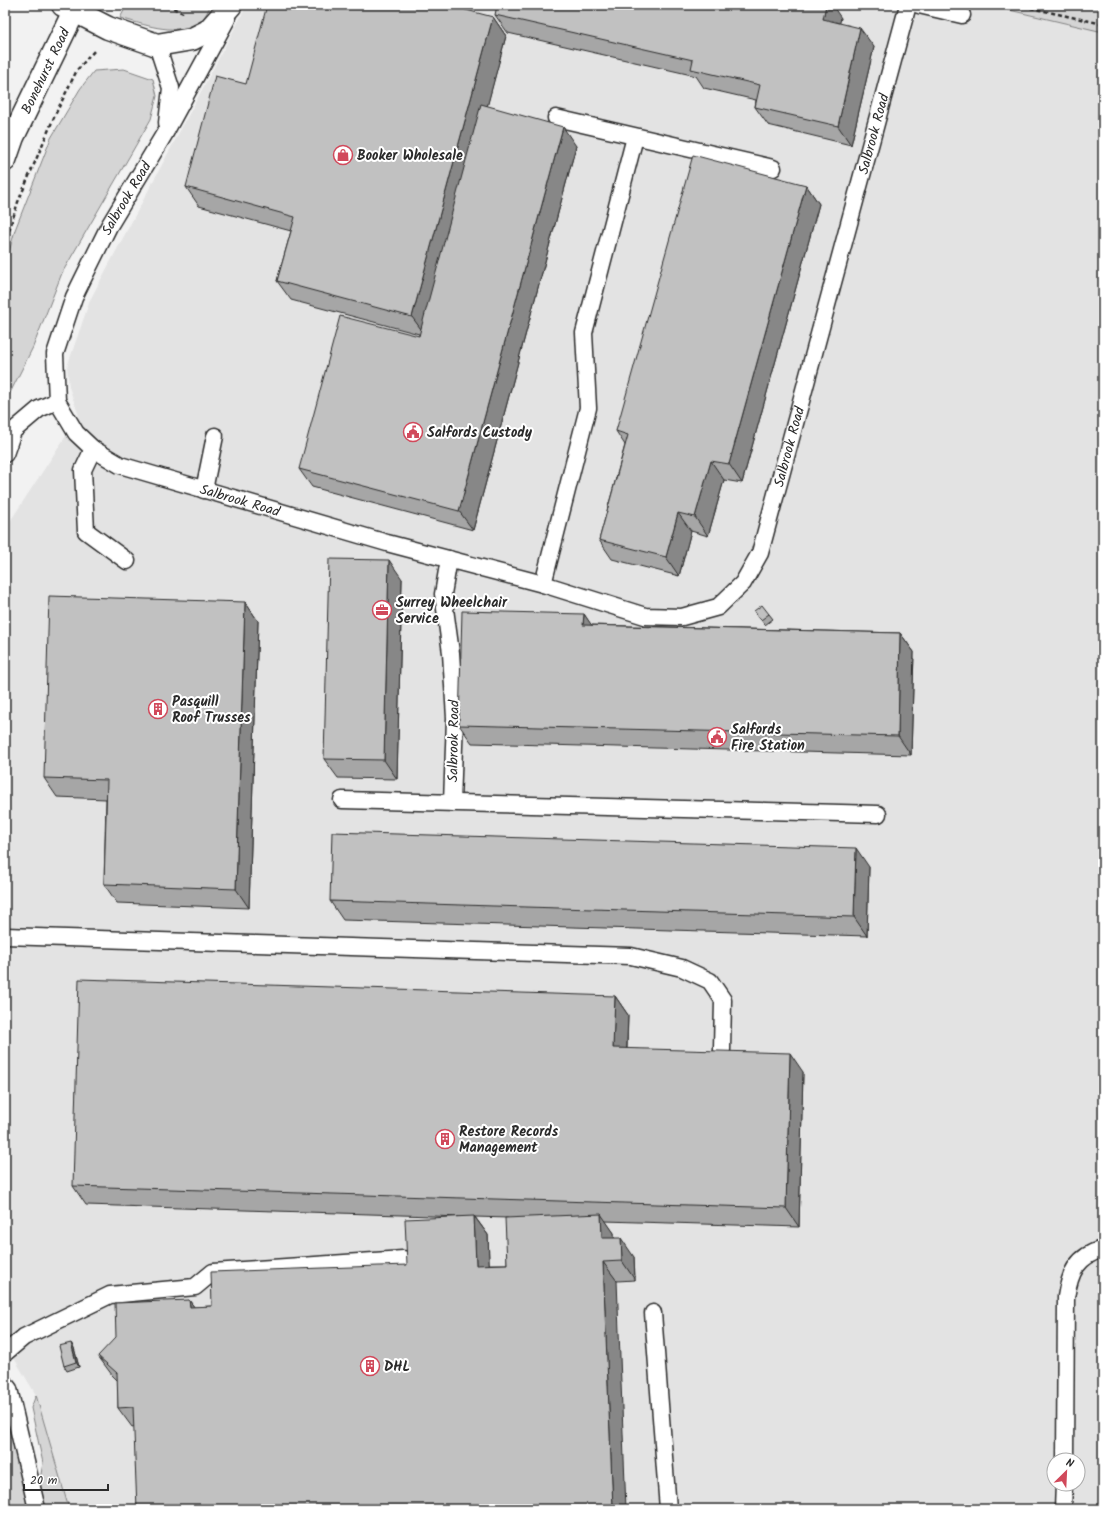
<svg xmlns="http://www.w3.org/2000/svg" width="1108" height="1514" font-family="Kalam,sans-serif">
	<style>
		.built { fill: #e3e3e3; fill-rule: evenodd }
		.green { fill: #d5d5d5; stroke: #808080 }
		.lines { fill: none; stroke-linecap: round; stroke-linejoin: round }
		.service-casing { stroke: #2b2b2b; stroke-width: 19 }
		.minor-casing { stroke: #2b2b2b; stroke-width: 25 }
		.primary-casing { stroke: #2b2b2b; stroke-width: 25 }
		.path { stroke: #2b2b2b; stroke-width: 2.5; stroke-dasharray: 4 3; stroke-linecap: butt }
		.service { stroke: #fff; stroke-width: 16 }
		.minor { stroke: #fff; stroke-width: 22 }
		.primary { stroke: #fff; stroke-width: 22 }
		.wall { fill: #a6a6a6; stroke: #2b2b2b; fill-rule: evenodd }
		.shaded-wall { fill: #878787; stroke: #2b2b2b }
		.building { fill: #c1c1c1; stroke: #2b2b2b }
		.labels { text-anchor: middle; stroke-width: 4; stroke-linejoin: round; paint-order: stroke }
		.street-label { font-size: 14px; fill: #2b2b2b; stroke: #fff }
		.poi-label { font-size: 14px; font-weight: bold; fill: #2b2b2b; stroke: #fff; text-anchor: start }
	</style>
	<rect width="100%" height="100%" fill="#f2f2f2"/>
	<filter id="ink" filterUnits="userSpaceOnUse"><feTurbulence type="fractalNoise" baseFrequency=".025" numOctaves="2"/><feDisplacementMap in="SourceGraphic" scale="8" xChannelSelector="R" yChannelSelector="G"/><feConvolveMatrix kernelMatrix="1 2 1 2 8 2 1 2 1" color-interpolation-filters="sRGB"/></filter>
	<g filter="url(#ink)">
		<path class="built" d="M247 5H988L1103 32V1509H69L36 1395 5 1343V529L79 416 69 387 67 367 90 300ZM1054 1460H1078V1484H1054Z"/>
		<g class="green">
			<path d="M127 5H211C207 12 204 21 196 24 173 36 143 24 120 18Z"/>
			<path d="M988 5H1103V32Z"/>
			<path d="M124 69 153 79 157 96 151 119 62 273 33 347 5 403V267L15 230 51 138 80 89 94 71Z"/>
			<path d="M36 1395 69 1509H46L39 1485 43 1463 31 1408Z"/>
			<path d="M5 1426 9 1428 30 1509H5Z"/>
		</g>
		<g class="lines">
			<defs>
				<g id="service">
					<path d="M919 5 962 15"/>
					<path d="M157 45 171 88 167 123"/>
					<path d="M556 118 773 168"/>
					<path id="s1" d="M57 401 76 433 93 449 120 465 387 543 543 584 645 616 682 617 718 607 743 583 760 553 908 5"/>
					<path d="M93 449 83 470 86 531 127 561"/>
					<path id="s2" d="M5 454 13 431 39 409 57 401 55 354 74 297 109 226 165 133 227 19"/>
					<path d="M204 490 215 436"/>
					<path d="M449 559 443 594 451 653 455 718 452 803"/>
					<path d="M543 584 588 408 584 333 635 137"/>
					<path d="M342 800 878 814"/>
					<path d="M5 936 631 956 682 968 710 981 723 1000 722 1050"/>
					<path d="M653 1313 668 1509"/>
					<path d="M5 1353 24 1337 110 1295 195 1287 213 1272 403 1259"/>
					<path d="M5 1384 9 1389 37 1509"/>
					<path d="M1065 1460 1066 1297C1070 1272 1077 1256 1103 1249"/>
					<path d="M1063 1509 1064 1484"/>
				</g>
				<path id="minor" d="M63 5 108 28 157 45 192 39 208 31 231 5"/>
				<g id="primary">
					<path id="s3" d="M5 160 13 137 77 5"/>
				</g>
			</defs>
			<use href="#service" class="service-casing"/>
			<use href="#minor" class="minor-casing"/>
			<use href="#primary" class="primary-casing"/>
			<g class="path">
				<path d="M167 5 183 13"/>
				<path d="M1017 5 1103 24"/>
				<path d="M5 244 18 202 55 115 77 70 95 50"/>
			</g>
			<use href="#service" class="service"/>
			<use href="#minor" class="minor"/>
			<use href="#primary" class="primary"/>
		</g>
		<g class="wall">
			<path d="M495 15 841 18 839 23 874 47 851 145 768 125 755 107 756 100 704 88 696 76 508 33Z"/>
			<path d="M493 17 506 36 487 106 576 146 473 530 312 487 299 469 419 336V334L291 300 277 281 291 231 199 206 186 187 246 84Z"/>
			<path d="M806 185 819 204 742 483 724 480 708 536 691 531 679 576 612 559 599 540 625 445 616 431Z"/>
			<path d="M402 579 397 779 338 778 324 759Z"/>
			<path d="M245 602 258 621 249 908 117 903 104 884 106 799 57 797 44 778Z"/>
			<path d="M754 611 769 614 773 619 765 625Z"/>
			<path d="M584 614 591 625 900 633 914 652 911 755 472 743 459 725Z"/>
			<path d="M869 867 867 936 343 920 330 901Z"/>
			<path d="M615 996 628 1015 627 1049 803 1072 799 1227 605 1221 614 1233V1238L634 1257 635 1280 617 1281 132 1427 118 1408V1381L112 1375 98 1356 189 1300 194 1307 212 1306 407 1265 464 1217 86 1205 73 1186ZM475 1217 508 1218 507 1264H489L488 1235Z"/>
			<path d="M71 1343 74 1348 79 1367 67 1371 64 1366Z"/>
		</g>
		<g class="shaded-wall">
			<path d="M826 5H832L841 18 836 38 823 19Z"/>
			<path d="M493 17 506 36 426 336 412 317Z"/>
			<path d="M860 28 874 47 851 145 838 126Z"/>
			<path d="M563 127 576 146 473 530 459 511Z"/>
			<path d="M806 185 819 204 742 483 729 464Z"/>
			<path d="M711 461 724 480 708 536 695 517Z"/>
			<path d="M678 513 691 531 679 576 666 557Z"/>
			<path d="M389 560 402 579 397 779 384 760Z"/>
			<path d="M245 602 258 621 249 908 236 889Z"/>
			<path d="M584 614 597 633 583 625Z"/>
			<path d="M900 633 914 652 911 755 898 736Z"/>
			<path d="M856 848 869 867 867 936 854 917Z"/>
			<path d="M615 996 628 1015 626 1067 613 1048Z"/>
			<path d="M790 1053 803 1072 799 1227 786 1208Z"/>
			<path d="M601 1214 614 1233 615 1257 602 1238Z"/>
			<path d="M474 1216 488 1235 490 1284 476 1265Z"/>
			<path d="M621 1238 634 1257 635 1280 622 1261Z"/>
			<path d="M603 1262 617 1281 626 1509H613Z"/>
			<path d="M189 1300 203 1319 190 1307Z"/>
			<path d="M71 1343 74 1348 79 1367 76 1362Z"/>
		</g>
		<g class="building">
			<path d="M267 5H447L493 17 412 317 277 281 295 217 186 187 215 76 246 84Z"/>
			<path d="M497 5H826L823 19 860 28 838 126 755 107 760 85 691 69 693 60 495 15Z"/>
			<path d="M481 104 563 127 459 511 299 469 340 316 419 336Z"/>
			<path d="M693 155 806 185 729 464 711 461 695 517 678 513 666 557 599 540 628 435 616 431Z"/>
			<path d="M329 559 389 560 384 760 324 759Z"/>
			<path d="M49 596 245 602 236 889 104 884 107 780 44 778Z"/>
			<path d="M762 605 769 614 761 620 754 611Z"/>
			<path d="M462 611 584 614 583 625 900 633 898 736 459 725Z"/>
			<path d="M332 832 856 848 854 917 330 901Z"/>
			<path d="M79 979 615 996 613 1048 790 1053 786 1208 73 1186Z"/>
			<path d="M601 1214 602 1238H621L622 1261 603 1262 613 1509H137L133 1407 118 1408 117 1373 98 1356 116 1337 115 1303 189 1300 190 1307 212 1306 211 1272 407 1265 405 1219 474 1216 476 1265 507 1264 505 1218Z"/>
			<path d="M71 1343 76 1362 64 1366 59 1346Z"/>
		</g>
	</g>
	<defs>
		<symbol id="shop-ring" viewBox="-11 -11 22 22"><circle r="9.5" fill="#fff" stroke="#d1495b" stroke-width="1.5"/><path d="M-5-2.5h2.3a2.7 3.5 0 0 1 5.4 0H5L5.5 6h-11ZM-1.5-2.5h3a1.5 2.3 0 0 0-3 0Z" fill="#d1495b"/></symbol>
		<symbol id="civic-ring" viewBox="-11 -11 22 22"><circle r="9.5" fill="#fff" stroke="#d1495b" stroke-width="1.5"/><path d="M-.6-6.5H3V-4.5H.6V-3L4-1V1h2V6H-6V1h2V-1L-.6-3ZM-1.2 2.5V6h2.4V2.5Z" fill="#d1495b"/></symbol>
		<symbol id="office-ring" viewBox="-11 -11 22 22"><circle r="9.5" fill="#fff" stroke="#d1495b" stroke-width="1.5"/><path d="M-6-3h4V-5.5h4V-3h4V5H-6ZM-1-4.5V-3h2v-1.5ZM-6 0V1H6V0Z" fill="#d1495b"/></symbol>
		<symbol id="building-ring" viewBox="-11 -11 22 22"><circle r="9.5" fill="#fff" stroke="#d1495b" stroke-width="1.5"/><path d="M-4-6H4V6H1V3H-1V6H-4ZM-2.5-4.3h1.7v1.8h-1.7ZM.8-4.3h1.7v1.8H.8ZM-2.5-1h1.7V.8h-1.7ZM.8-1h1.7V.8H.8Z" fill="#d1495b"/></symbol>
	</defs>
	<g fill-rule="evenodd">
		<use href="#shop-ring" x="332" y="144" width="22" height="22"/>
		<use href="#civic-ring" x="402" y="421" width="22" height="22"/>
		<use href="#office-ring" x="371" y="599" width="22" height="22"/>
		<use href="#building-ring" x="147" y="698" width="22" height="22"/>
		<use href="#civic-ring" x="706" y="726" width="22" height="22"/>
		<use href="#building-ring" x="434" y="1128" width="22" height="22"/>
		<use href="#building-ring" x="359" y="1355" width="22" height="22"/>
	</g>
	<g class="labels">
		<g class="street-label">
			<text dy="5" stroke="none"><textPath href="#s3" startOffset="98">Bonehurst Road</textPath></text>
			<text dy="5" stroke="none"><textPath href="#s1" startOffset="1216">Salbrook Road</textPath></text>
			<text dy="5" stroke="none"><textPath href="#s2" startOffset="297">Salbrook Road</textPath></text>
			<text dy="5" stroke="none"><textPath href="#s1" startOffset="892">Salbrook Road</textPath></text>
			<text dy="5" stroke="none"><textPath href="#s1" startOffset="217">Salbrook Road</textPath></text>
			<text transform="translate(453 741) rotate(-89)" y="5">Salbrook Road</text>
		</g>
		<g class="poi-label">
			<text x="357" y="160">Booker Wholesale</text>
			<text x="427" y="437">Salfords Custody</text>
			<text x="396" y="607">Surrey Wheelchair<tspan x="396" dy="16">Service</tspan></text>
			<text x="172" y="706">Pasquill<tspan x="172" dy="16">Roof Trusses</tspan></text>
			<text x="731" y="734">Salfords<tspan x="731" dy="16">Fire Station</tspan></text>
			<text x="459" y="1136">Restore Records<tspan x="459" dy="16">Management</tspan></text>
			<text x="384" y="1371">DHL</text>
		</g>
	</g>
	<rect width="1108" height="1514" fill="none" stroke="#fff" stroke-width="20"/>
	<rect x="10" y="10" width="1088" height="1494" fill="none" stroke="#2b2b2b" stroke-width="1.5" filter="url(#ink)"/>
	<g transform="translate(1066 1472) rotate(24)"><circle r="19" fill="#ffffff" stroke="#aaaaaa"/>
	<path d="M0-3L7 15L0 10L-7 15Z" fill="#d1495b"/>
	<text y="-6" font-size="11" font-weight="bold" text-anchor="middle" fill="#2b2b2b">N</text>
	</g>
	<path d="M24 1484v6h84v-6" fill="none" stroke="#2b2b2b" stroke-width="2"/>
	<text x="30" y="1484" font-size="12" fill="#2b2b2b" stroke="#ffffff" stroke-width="3" paint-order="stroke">20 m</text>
</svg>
